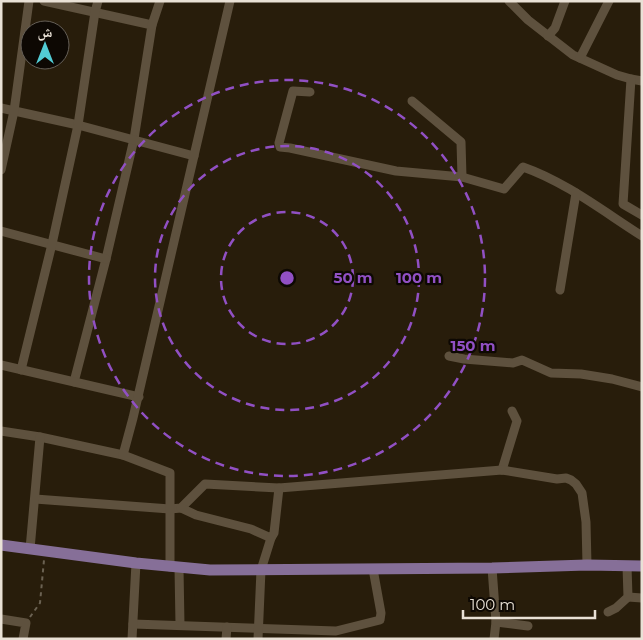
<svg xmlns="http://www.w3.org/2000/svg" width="643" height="640" font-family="Montserrat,'Noto Naskh Arabic',sans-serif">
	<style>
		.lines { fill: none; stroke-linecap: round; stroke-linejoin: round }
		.path { stroke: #6b6252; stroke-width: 2; stroke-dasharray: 4 4; stroke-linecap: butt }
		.minor { stroke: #5e513e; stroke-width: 9 }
		.major { stroke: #866f98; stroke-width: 11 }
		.ring { fill: none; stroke: #9150c4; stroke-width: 2.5; stroke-dasharray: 9 6 }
		.centre { fill: #9150c4; stroke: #0d0803; stroke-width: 2.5 }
		.ring-label { font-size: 15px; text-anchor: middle; font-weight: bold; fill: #9150c4; stroke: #0d0803; stroke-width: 4.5; stroke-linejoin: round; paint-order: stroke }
	</style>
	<rect width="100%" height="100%" fill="#281d0b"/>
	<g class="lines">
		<path class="path" d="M30 617 40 603 44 560"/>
		<g class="minor">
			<path d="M44 1 152 25 134 139 106 259 74 382"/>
			<path d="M509 1 528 20 573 55 617 75 631 79 642 81"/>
			<path d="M152 25 160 1"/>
			<path d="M548 36 555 28 565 1"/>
			<path d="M580 58 609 1"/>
			<path d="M631 79 623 204 642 215"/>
			<path d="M310 92 293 91 279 143 280 147 290 148 396 171 462 177 504 189 523 167C566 182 604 212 642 236"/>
			<path d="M412 101 461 142 462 177"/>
			<path d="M1 108 78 125 194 156"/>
			<path d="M1 170 14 111 29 1"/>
			<path d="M1 231 106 259"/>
			<path d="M560 290 576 193"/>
			<path d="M449 356 464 359 513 363 522 360 551 373 581 374 612 379 642 387"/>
			<path d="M1 365 139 397"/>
			<path d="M21 370 52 244 78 125 95 12 98 1"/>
			<path d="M1 431 40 437 123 455"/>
			<path d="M502 470 517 421 512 411"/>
			<path d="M35 499 170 509 181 508 205 484 279 488 502 470 557 479 566 478 571 480 576 484 582 493 586 522 587 565"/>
			<path d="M181 508 196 515 251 529 271 538"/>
			<path d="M30 549 40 437"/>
			<path d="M170 567V473L123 455 133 418 230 1"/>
			<path d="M179 568 180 625"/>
			<path d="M492 568 496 622 494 639"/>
			<path d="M628 597 642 598"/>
			<path d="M608 612 616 608 628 597 627 566"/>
			<path d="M1 619 26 623 23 639"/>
			<path d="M496 622 528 626"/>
			<path d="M133 624 336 631 380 620 381 613 373 569"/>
			<path d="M132 639 136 563"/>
			<path d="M226 639 227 627"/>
			<path d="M258 639 261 570 271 538 274 533 279 488"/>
		</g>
		<path class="major" d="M1 545 136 563 210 570 492 568 587 565 642 566"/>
	</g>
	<g class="ring">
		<circle cx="287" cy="278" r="66"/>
		<circle cx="287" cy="278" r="132"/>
		<circle cx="287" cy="278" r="198"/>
	</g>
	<circle cx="287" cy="278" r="8" class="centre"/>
	<g class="ring-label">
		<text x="353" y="283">50 m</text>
		<text x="419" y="283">100 m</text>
		<text x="473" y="351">150 m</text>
	</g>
	<rect width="643" height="640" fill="none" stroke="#e9e1d6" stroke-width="5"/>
	<g transform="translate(45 45)"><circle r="24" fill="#0d0803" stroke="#655f57"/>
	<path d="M0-4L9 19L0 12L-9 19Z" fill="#52ccd5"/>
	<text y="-8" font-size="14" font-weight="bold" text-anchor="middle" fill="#e9e1d6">ش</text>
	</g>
	<path d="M463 610v8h132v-8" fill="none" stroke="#e9e1d6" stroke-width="2.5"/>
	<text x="470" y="610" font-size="15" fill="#e9e1d6" stroke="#0d0803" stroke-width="4" paint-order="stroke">100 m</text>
</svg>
